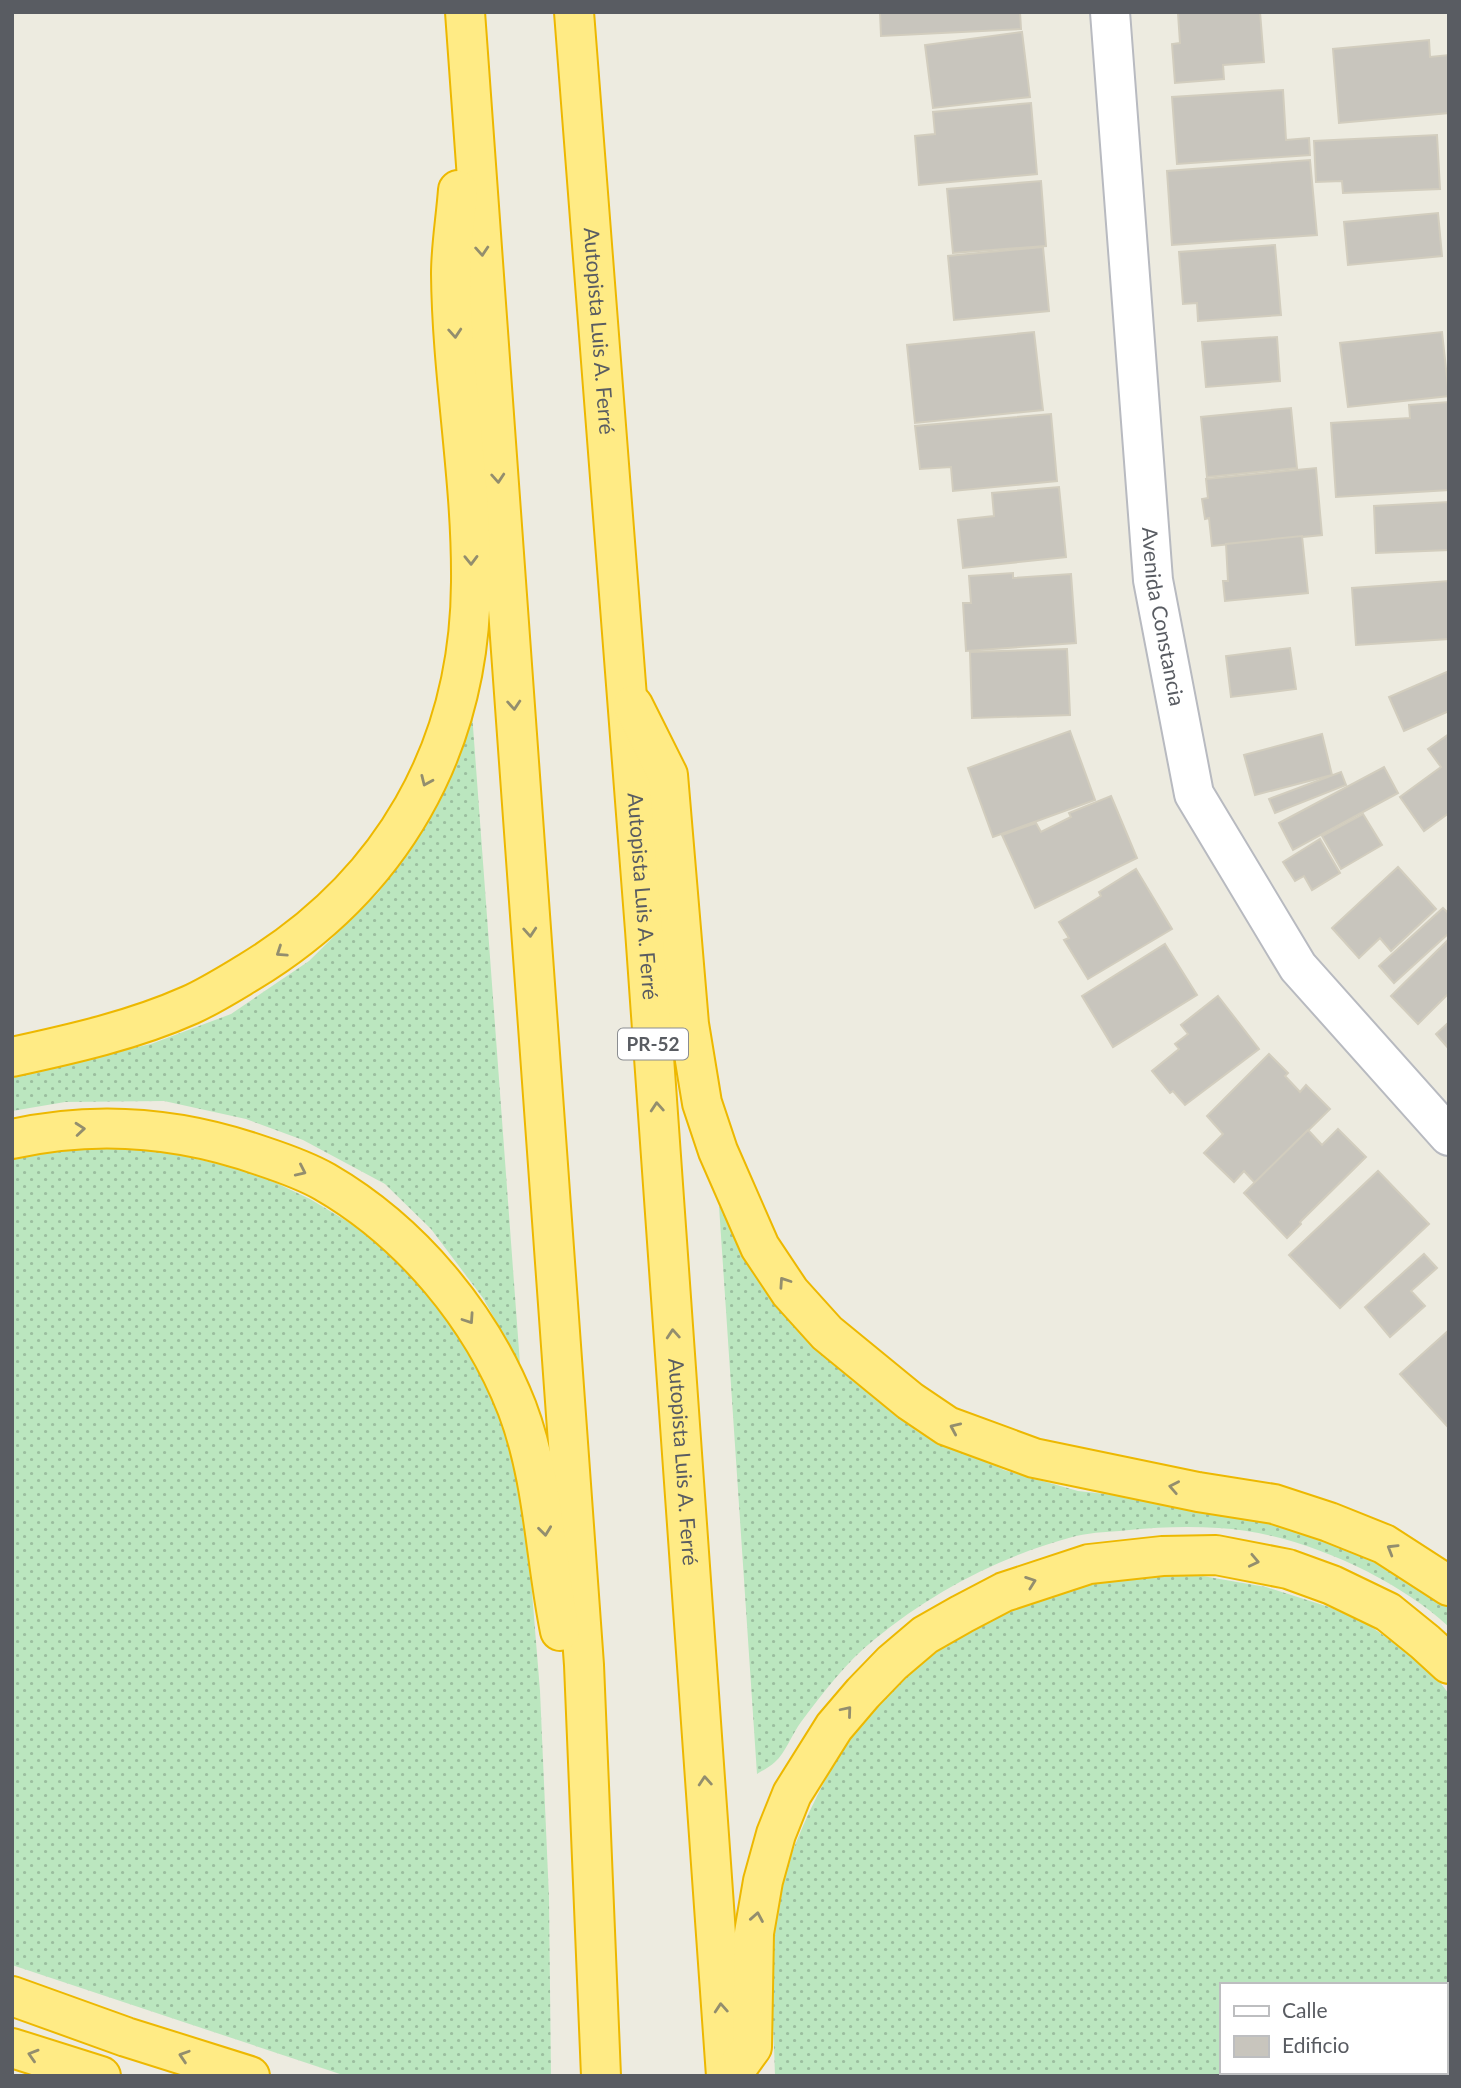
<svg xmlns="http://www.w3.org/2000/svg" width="1461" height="2088" font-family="Lato,sans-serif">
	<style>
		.grass { fill: url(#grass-dots); fill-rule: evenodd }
		.building { fill: #c8c5bd; stroke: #d2cdbe; stroke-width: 2 }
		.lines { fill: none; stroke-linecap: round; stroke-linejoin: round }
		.minor-casing { stroke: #b8bac0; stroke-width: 42 }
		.highway-casing { stroke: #edb800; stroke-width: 42 }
		.minor { stroke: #fff; stroke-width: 38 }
		.highway { stroke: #ffeb85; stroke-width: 38 }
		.oneway { stroke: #938e6e }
		.labels { text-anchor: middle; stroke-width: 5; stroke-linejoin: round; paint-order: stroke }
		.shield { fill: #fff; stroke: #8b8d91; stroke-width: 2 }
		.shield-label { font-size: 19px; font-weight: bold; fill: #595c62 }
		.street-label { font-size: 21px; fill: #595c62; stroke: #fff }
	</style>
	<defs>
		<pattern id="grass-dots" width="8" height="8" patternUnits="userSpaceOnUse" patternTransform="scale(1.75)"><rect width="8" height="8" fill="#bbe6bf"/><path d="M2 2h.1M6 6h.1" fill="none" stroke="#9bbe9f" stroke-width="1.8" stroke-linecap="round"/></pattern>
	</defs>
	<rect width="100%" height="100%" fill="#edebe0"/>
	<g class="grass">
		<path d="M472 713 520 1364 483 1298 431 1229 385 1184 303 1140 246 1119 164 1101 65 1102 12 1111V1075L151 1044 231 1014 309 961 379 892 441 798Z"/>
		<path d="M69 1146 153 1149 253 1172 310 1199 360 1229 408 1273 455 1323 509 1430 526 1518 540 1691 549 1898 551 2076H346L12 1965V1157Z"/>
		<path d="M719 1206 788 1314 849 1378 920 1430 1004 1470 1078 1491 1152 1499 1294 1526 1383 1563 1449 1606V1627C1393 1575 1295 1532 1219 1528 1189 1526 1158 1527 1129 1530 1112 1532 1093 1532 1076 1536 1003 1555 933 1591 875 1639 846 1662 823 1693 801 1722 792 1734 786 1752 775 1762 770 1767 763 1770 757 1774Z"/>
		<path d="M1191 1574 1266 1587 1329 1607 1366 1623 1429 1668 1449 1694V2076H775C774 2037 771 1998 772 1959 772 1947 771 1934 773 1922 778 1889 790 1856 803 1826 841 1740 883 1685 963 1634 979 1624 997 1613 1014 1606 1071 1584 1130 1576 1191 1574ZM1221 1985H1445V2072H1221Z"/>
	</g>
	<g class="building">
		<path d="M880 12H1020L1021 29 881 36Z"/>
		<path d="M1260 12 1264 62 1223 65 1224 79 1175 83 1172 44 1180 43 1178 13Z"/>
		<path d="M1022 32 1030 97 933 108 925 45Z"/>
		<path d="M1429 40 1430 57 1449 55V113L1339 123 1333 49Z"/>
		<path d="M1283 90 1286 140 1309 138 1310 155 1177 164 1172 97Z"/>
		<path d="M1031 103 1037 174 919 185 915 136 935 134 933 112Z"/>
		<path d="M1437 135 1440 189 1343 193 1342 181 1316 182 1314 141Z"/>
		<path d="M1310 160 1317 235 1172 245 1167 171Z"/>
		<path d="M1041 181 1046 246 953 253 947 189Z"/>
		<path d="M1438 213 1442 256 1348 265 1344 222Z"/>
		<path d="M1275 245 1281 315 1198 321 1197 303 1183 304 1179 252Z"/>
		<path d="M1043 247 1049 311 954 320 948 256Z"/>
		<path d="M1034 332 1043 410 915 423 907 345Z"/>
		<path d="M1442 332 1449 396 1348 407 1340 343Z"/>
		<path d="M1277 337 1280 381 1206 387 1202 342Z"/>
		<path d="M1449 402V490L1336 497 1331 423 1410 418 1409 405Z"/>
		<path d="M1291 408 1297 468 1207 477 1201 417Z"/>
		<path d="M1051 414 1057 481 953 491 951 467 920 469 915 426Z"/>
		<path d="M1316 468 1322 535 1212 546 1209 518 1205 519 1202 499 1208 498 1206 479Z"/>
		<path d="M1059 487 1066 557 963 568 958 520 994 516 992 493Z"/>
		<path d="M1449 502V550L1376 553 1374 506Z"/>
		<path d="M1302 536 1308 593 1225 601 1223 581H1228L1226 544Z"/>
		<path d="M1013 573V578L1071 574 1076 643 966 651 963 603H971L969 576Z"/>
		<path d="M1449 581V639L1356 645 1352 588Z"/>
		<path d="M1290 648 1296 689 1231 697 1226 656Z"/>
		<path d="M1067 649 1070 715 972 718 970 652Z"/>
		<path d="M1449 671V711L1404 731 1389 697Z"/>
		<path d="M1070 731 1095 800 993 837 968 768Z"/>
		<path d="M1322 734 1332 775 1255 795 1244 755Z"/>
		<path d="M1449 734V813L1424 831 1400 797 1441 767 1428 749Z"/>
		<path d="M1384 767 1398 793 1293 850 1279 823Z"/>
		<path d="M1341 772 1346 785 1275 813 1269 799Z"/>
		<path d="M1111 796 1137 858 1035 908 1002 835 1036 823 1041 832 1071 817 1069 813Z"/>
		<path d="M1363 814 1382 845 1341 869 1322 836Z"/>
		<path d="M1320 839 1340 873 1312 890 1304 876 1295 881 1283 862Z"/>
		<path d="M1398 867 1436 909 1391 951 1380 938 1359 958 1332 928Z"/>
		<path d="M1136 869 1172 929 1088 979 1064 940 1069 938 1059 922 1101 896 1099 892Z"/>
		<path d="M1443 908 1449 914V933L1394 983 1379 966Z"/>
		<path d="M1447 941 1449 943V993L1418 1024 1391 996Z"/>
		<path d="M1165 944 1197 995 1113 1047 1082 996Z"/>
		<path d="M1218 996 1259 1049 1185 1105 1173 1091 1170 1093 1152 1071 1179 1049 1175 1044 1188 1034 1181 1025Z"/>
		<path d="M1449 1022V1049L1436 1034Z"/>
		<path d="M1269 1054 1288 1073 1285 1076 1300 1092 1306 1085 1330 1109 1255 1183 1244 1171 1234 1182 1204 1153 1223 1134 1207 1116Z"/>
		<path d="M1338 1129 1366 1157 1300 1222 1301 1224 1287 1238 1244 1193 1308 1130 1322 1145Z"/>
		<path d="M1378 1171 1429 1224 1340 1308 1289 1255Z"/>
		<path d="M1424 1254 1437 1268 1411 1291 1425 1306 1390 1337 1365 1307Z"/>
		<path d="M1449 1330V1425L1447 1426 1400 1374Z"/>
	</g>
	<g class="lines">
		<defs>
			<g id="minor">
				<path id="s1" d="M1110 12 1153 580 1194 794 1298 967 1449 1136"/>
			</g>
			<g id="highway">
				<path d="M465 12 584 1665 601 2076"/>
				<path id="s2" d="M574 12 645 930 726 2076"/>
				<path d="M633 705 668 775 689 1024 702 1103 718 1151 760 1247 790 1292 827 1333 910 1401 947 1426 1034 1458 1198 1492 1274 1504 1329 1522 1384 1544 1449 1586"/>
				<path d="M12 1057C72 1044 134 1030 190 1005 210 996 229 984 249 972 391 886 470 750 471 582 472 479 452 377 451 274 451 246 456 218 458 190"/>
				<path d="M12 1139C97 1120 180 1127 262 1156 283 1163 306 1171 325 1182 411 1232 481 1316 517 1408 544 1479 545 1557 560 1631"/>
				<path d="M12 1996 126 2037 250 2076"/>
				<path d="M12 2048 101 2076"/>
				<path d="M731 2076 752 2047 754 1933 763 1881 776 1834 792 1794 834 1727 863 1693 892 1663 925 1635 962 1614 1004 1592 1089 1564 1162 1556 1216 1555 1288 1569 1332 1585 1388 1612 1425 1642 1449 1664"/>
			</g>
		</defs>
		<use href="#minor" class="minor-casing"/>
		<use href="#highway" class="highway-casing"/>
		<use href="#minor" class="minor"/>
		<use href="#highway" class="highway"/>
	</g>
	<defs><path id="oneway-chevron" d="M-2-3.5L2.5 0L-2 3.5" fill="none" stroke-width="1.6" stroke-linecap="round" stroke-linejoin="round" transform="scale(1.75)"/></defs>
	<g class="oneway">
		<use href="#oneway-chevron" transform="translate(482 251) rotate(86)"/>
		<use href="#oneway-chevron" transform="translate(455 333) rotate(86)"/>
		<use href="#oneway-chevron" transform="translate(498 478) rotate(86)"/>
		<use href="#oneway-chevron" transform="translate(471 560) rotate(89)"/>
		<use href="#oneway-chevron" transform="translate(514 705) rotate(86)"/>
		<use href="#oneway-chevron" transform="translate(426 781) rotate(114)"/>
		<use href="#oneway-chevron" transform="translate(530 932) rotate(86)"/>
		<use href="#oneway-chevron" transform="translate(281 952) rotate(146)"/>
		<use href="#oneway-chevron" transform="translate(657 1107) rotate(-94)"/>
		<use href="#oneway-chevron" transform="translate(80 1129) rotate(-5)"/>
		<use href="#oneway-chevron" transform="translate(301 1171) rotate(25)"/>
		<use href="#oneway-chevron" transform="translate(784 1282) rotate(-124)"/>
		<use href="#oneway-chevron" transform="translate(469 1319) rotate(56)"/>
		<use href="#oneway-chevron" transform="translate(673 1334) rotate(-94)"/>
		<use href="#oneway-chevron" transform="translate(955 1428) rotate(-156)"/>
		<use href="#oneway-chevron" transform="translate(1174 1487) rotate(-169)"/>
		<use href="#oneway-chevron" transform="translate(545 1531) rotate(83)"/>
		<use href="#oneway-chevron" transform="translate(1392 1549) rotate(-149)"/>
		<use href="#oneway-chevron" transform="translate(1254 1561) rotate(12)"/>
		<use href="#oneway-chevron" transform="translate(1031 1582) rotate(-20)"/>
		<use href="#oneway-chevron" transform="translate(847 1711) rotate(-50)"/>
		<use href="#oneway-chevron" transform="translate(705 1781) rotate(-94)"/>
		<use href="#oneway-chevron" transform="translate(757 1917) rotate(-80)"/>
		<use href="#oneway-chevron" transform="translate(721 2008) rotate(-94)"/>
		<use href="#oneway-chevron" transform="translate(33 2055) rotate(-163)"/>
		<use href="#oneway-chevron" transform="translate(184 2056) rotate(-162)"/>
	</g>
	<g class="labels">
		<rect class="shield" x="618" y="1028.5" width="70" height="31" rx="5"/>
		<g class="shield-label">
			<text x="653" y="1051">PR-52</text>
		</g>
		<g class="street-label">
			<text dy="7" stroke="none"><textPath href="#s2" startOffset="320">Autopista Luis A. Ferré</textPath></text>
			<text dy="7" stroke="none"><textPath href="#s1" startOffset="607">Avenida Constancia</textPath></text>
			<text dy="7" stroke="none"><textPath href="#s2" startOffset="887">Autopista Luis A. Ferré</textPath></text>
			<text dy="7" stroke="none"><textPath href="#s2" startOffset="1454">Autopista Luis A. Ferré</textPath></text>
		</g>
	</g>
	<rect width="1461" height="2088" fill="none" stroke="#595c62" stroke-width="28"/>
	<rect x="1220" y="1983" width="228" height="91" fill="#ffffff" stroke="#bdbec0" stroke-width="2"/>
	<rect x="1234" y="2006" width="35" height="10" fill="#ffffff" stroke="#bdbec0" stroke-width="2"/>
	<text x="1282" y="2018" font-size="21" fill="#595c62">Calle</text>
	<rect x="1234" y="2036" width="35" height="21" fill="#c8c5bd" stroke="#bdbec0" stroke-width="2"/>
	<text x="1282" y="2053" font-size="21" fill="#595c62">Edificio</text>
</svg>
